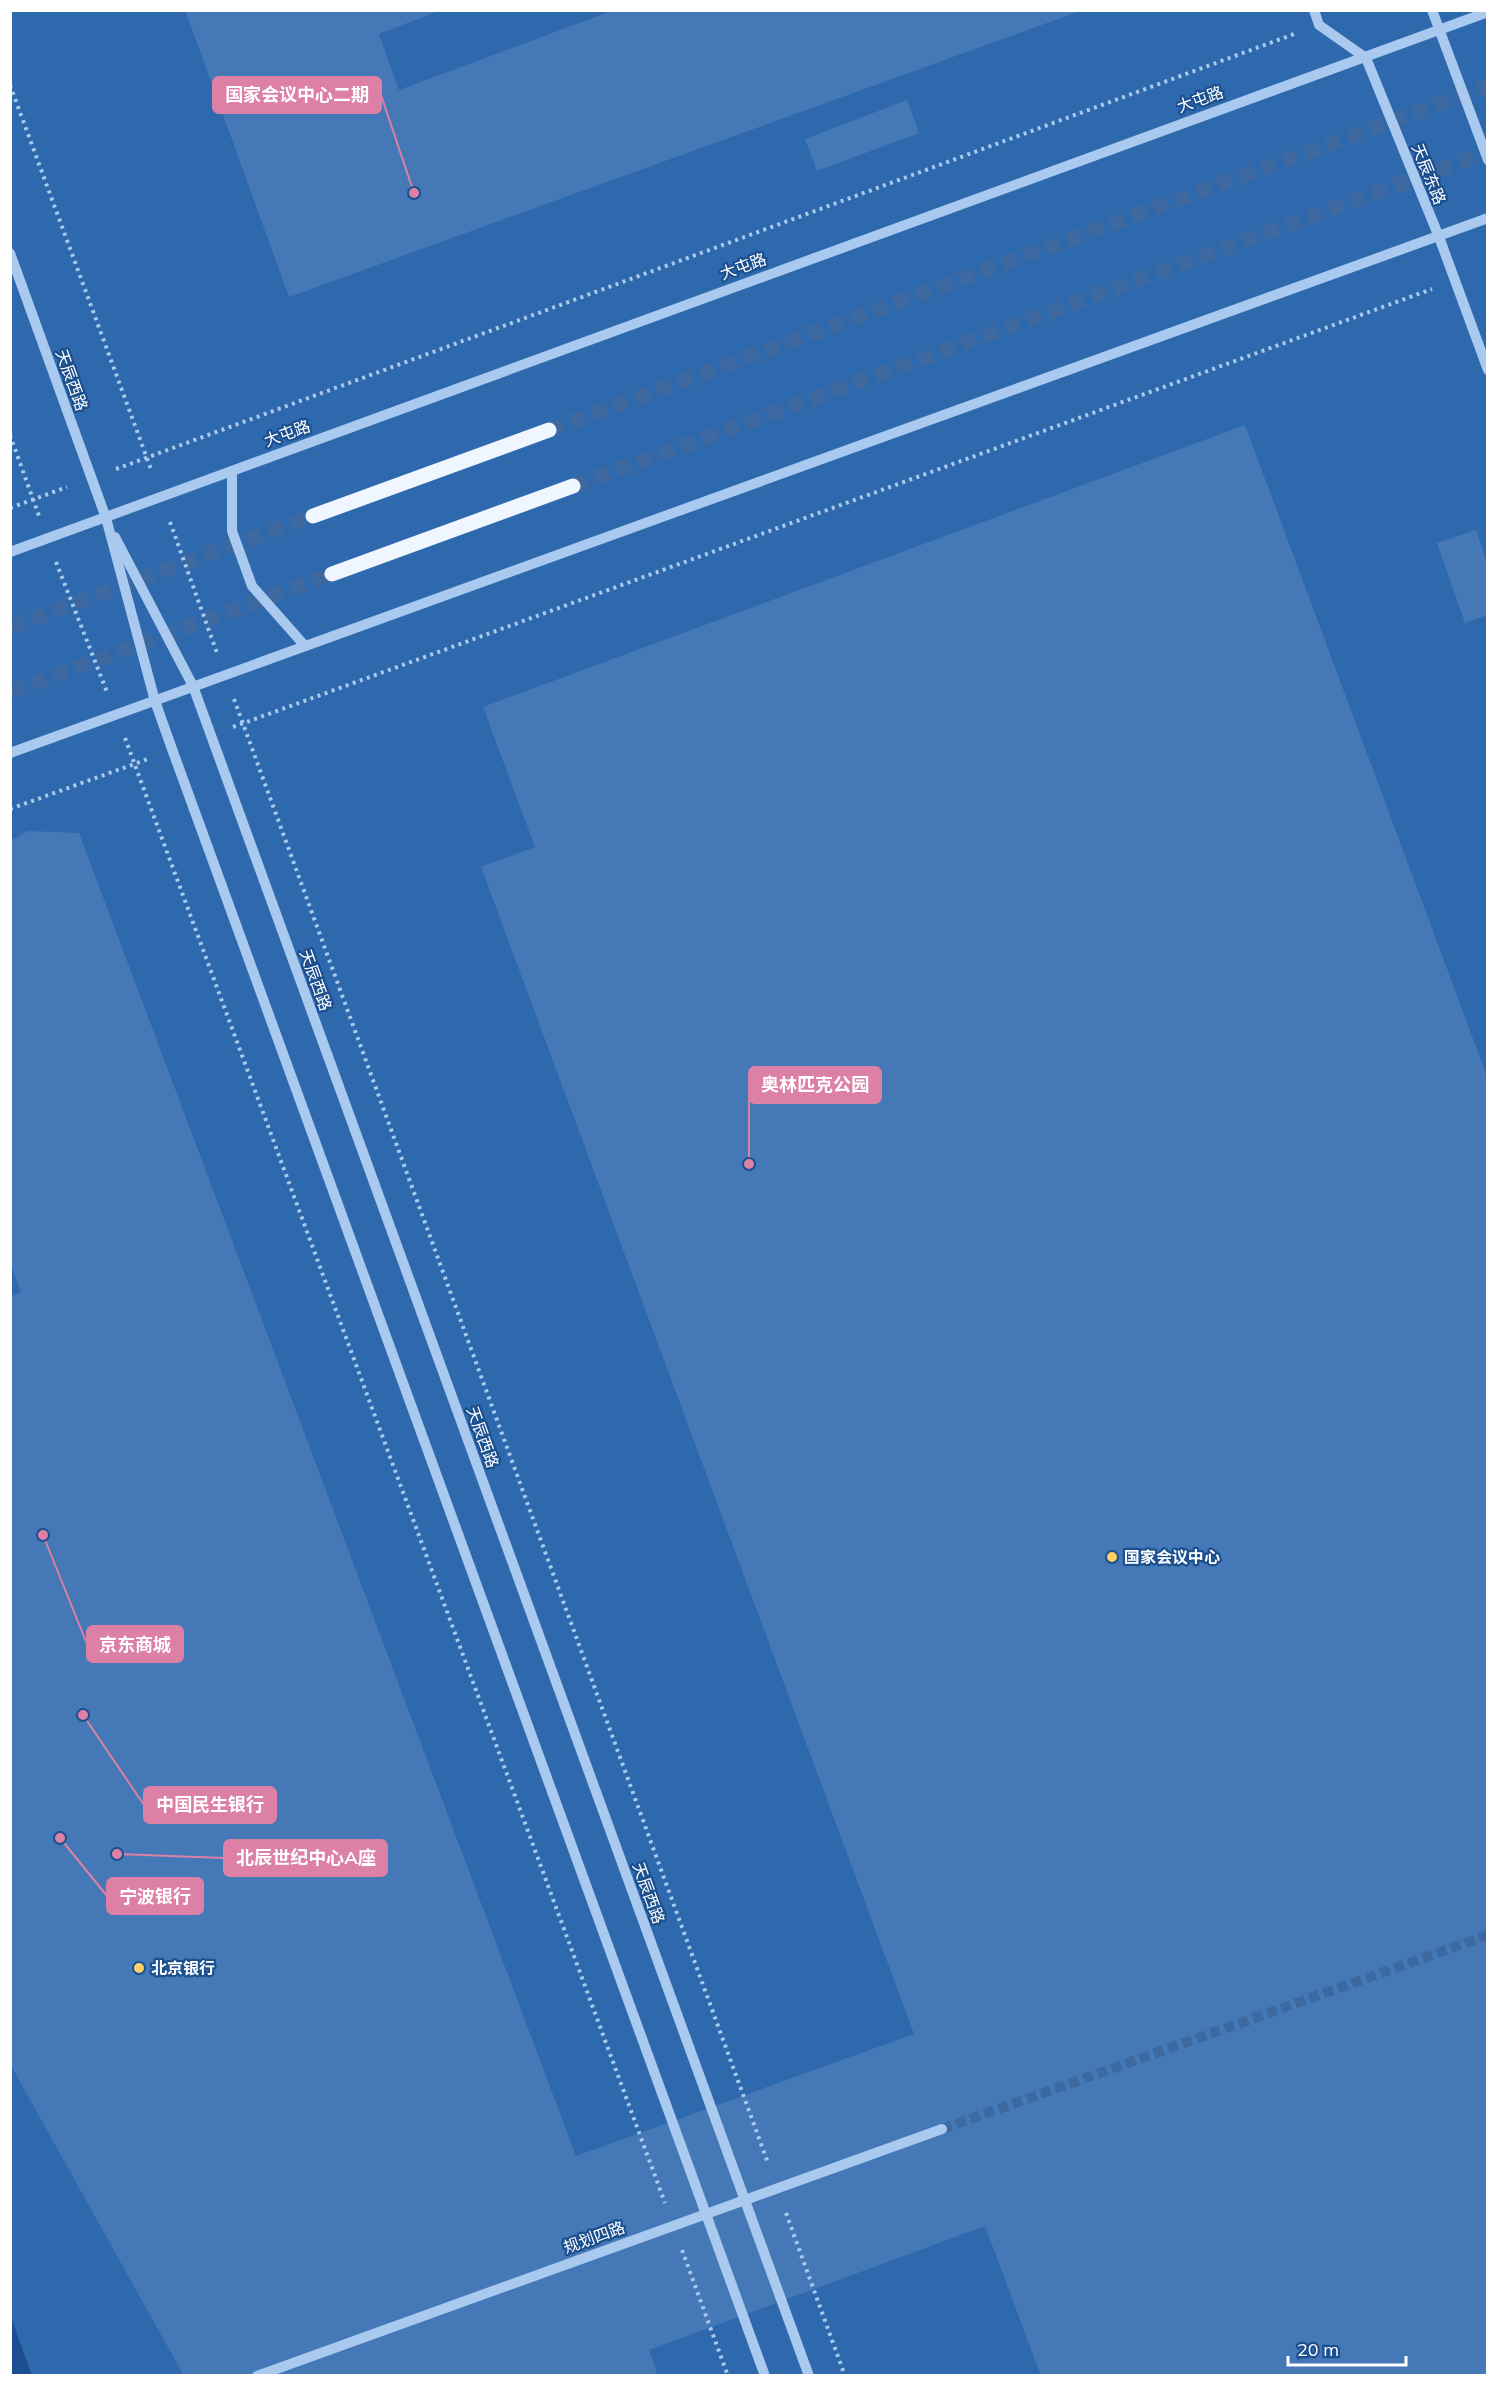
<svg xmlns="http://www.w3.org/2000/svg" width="1498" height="2386" font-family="Mulish,'Noto Sans SC',sans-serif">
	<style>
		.green { fill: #2e69ad }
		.building { fill: #4478b7 }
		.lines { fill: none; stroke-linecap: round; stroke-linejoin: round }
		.minor-tunnel { stroke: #3d69a0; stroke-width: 10; stroke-dasharray: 10 5; stroke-linecap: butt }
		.major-tunnel { stroke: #3d69a0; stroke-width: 15; stroke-dasharray: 15 8; stroke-linecap: butt }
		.path { stroke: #a9c9ee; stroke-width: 4; stroke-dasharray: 3 4.5; stroke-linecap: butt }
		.minor { stroke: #a9c9ee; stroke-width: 10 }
		.major { stroke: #f0f6ff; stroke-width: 15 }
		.poi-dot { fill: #ffd166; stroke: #1b4f8f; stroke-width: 2 }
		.labels { text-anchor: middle; stroke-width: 4.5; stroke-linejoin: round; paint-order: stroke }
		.street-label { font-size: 16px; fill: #fff; stroke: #1b4f8f }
		.poi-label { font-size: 16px; font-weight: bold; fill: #fff; stroke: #1b4f8f; text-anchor: start }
		.leader { fill: none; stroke: #dd80a5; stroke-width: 2 }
		.callout-dot { fill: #dd80a5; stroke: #1b4f8f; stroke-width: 2 }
		.callout { fill: #dd80a5; stroke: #dd80a5; stroke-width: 2 }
		.callout-label { font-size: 18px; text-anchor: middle; font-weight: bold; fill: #fff }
	</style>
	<rect width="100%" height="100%" fill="#1b4f8f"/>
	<path class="green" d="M11 11H1487V2375L32 2376 11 2317Z"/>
	<g class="building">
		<path d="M185 10H441L379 34 399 90 614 10 1080 11 289 297Z"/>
		<path d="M907 100 919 133 817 171 805 139Z"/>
		<path d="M1245 425 1488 1079V2376H1041L985 2226 649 2350 658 2376H184L10 2064V1297L21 1292 10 1262V841L28 831 79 833 576 2156 914 2034 481 867 535 847 483 707Z"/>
		<path d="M1476 530 1488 565V615L1465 623 1437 543Z"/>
	</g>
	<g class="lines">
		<path class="minor-tunnel" d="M942 2129 1488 1935"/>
		<g class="major-tunnel">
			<path d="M549 430 1488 86"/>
			<path d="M573 486 1488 152"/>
			<path d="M10 627 313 516"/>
			<path d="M10 692 332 574"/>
		</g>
		<g class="path">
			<path d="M10 85 152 472"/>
			<path d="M10 435 39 516"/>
			<path d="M116 469 1297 33"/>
			<path d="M10 508 67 487"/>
			<path d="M170 522 217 653"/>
			<path d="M56 562 107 692"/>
			<path d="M234 699 768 2163"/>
			<path d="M233 727 1432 289"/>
			<path d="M125 738 665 2203"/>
			<path d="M10 809 148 759"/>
			<path d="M786 2213 845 2376"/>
			<path d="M682 2250 728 2376"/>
		</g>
		<g class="minor">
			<path d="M1314 10 1319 25 1366 58 1439 237 1488 370"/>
			<path d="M1432 10 1488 160"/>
			<path d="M10 253 106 518 155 701 172 749 765 2376"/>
			<path d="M232 472V531L252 586 305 646"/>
			<path d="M115 537 193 686 809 2376"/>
			<path d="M10 552 1488 12"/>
			<path d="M10 753 1488 218"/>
			<path d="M257 2376 942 2129"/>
		</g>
		<g class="major">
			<path d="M313 516 549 430"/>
			<path d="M332 574 573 486"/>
		</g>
	</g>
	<g class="poi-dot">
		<circle cx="1112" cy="1557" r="6"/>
		<circle cx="139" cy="1968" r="6"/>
	</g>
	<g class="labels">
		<g class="street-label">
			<text transform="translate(1200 99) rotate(-20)" y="6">大屯路</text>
			<text transform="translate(1429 174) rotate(68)" y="6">天辰东路</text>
			<text transform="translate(743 266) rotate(-20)" y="6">大屯路</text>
			<text transform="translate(72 380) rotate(70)" y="6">天辰西路</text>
			<text transform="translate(287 433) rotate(-20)" y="6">大屯路</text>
			<text transform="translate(316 980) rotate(70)" y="6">天辰西路</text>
			<text transform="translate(483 1437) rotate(70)" y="6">天辰西路</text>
			<text transform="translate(649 1893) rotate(70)" y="6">天辰西路</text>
			<text transform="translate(594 2237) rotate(-20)" y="6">规划四路</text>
		</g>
		<g class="poi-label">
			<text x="1124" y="1563">国家会议中心</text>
			<text x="151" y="1974">北京银行</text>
		</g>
	</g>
	<path class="leader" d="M414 193L381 95M749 1164L749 1085M43 1535L87 1644M83 1715L144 1805M117 1854L224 1858M60 1838L107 1896"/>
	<g class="callout-dot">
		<circle cx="414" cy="193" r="6"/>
		<circle cx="749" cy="1164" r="6"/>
		<circle cx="43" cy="1535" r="6"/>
		<circle cx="83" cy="1715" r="6"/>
		<circle cx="117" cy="1854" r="6"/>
		<circle cx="60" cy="1838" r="6"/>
	</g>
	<g class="callout">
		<rect x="213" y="77" width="168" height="36" rx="6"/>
		<rect x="749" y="1067" width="132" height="36" rx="6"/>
		<rect x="87" y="1626" width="96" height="36" rx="6"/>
		<rect x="144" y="1787" width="132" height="36" rx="6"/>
		<rect x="224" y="1840" width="163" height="36" rx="6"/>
		<rect x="107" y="1878" width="96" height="36" rx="6"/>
	</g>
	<g class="callout-label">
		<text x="297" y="101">国家会议中心二期</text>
		<text x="815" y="1091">奥林匹克公园</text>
		<text x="135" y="1651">京东商城</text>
		<text x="210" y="1811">中国民生银行</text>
		<text x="306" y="1864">北辰世纪中心A座</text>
		<text x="155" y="1903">宁波银行</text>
	</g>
	<rect width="1498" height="2386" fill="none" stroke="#ffffff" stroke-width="24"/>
	<path d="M1288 2356v9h118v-9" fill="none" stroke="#ffffff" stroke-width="3"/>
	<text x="1297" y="2356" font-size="18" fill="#ffffff" stroke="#1b4f8f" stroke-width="4.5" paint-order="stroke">20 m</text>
</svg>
